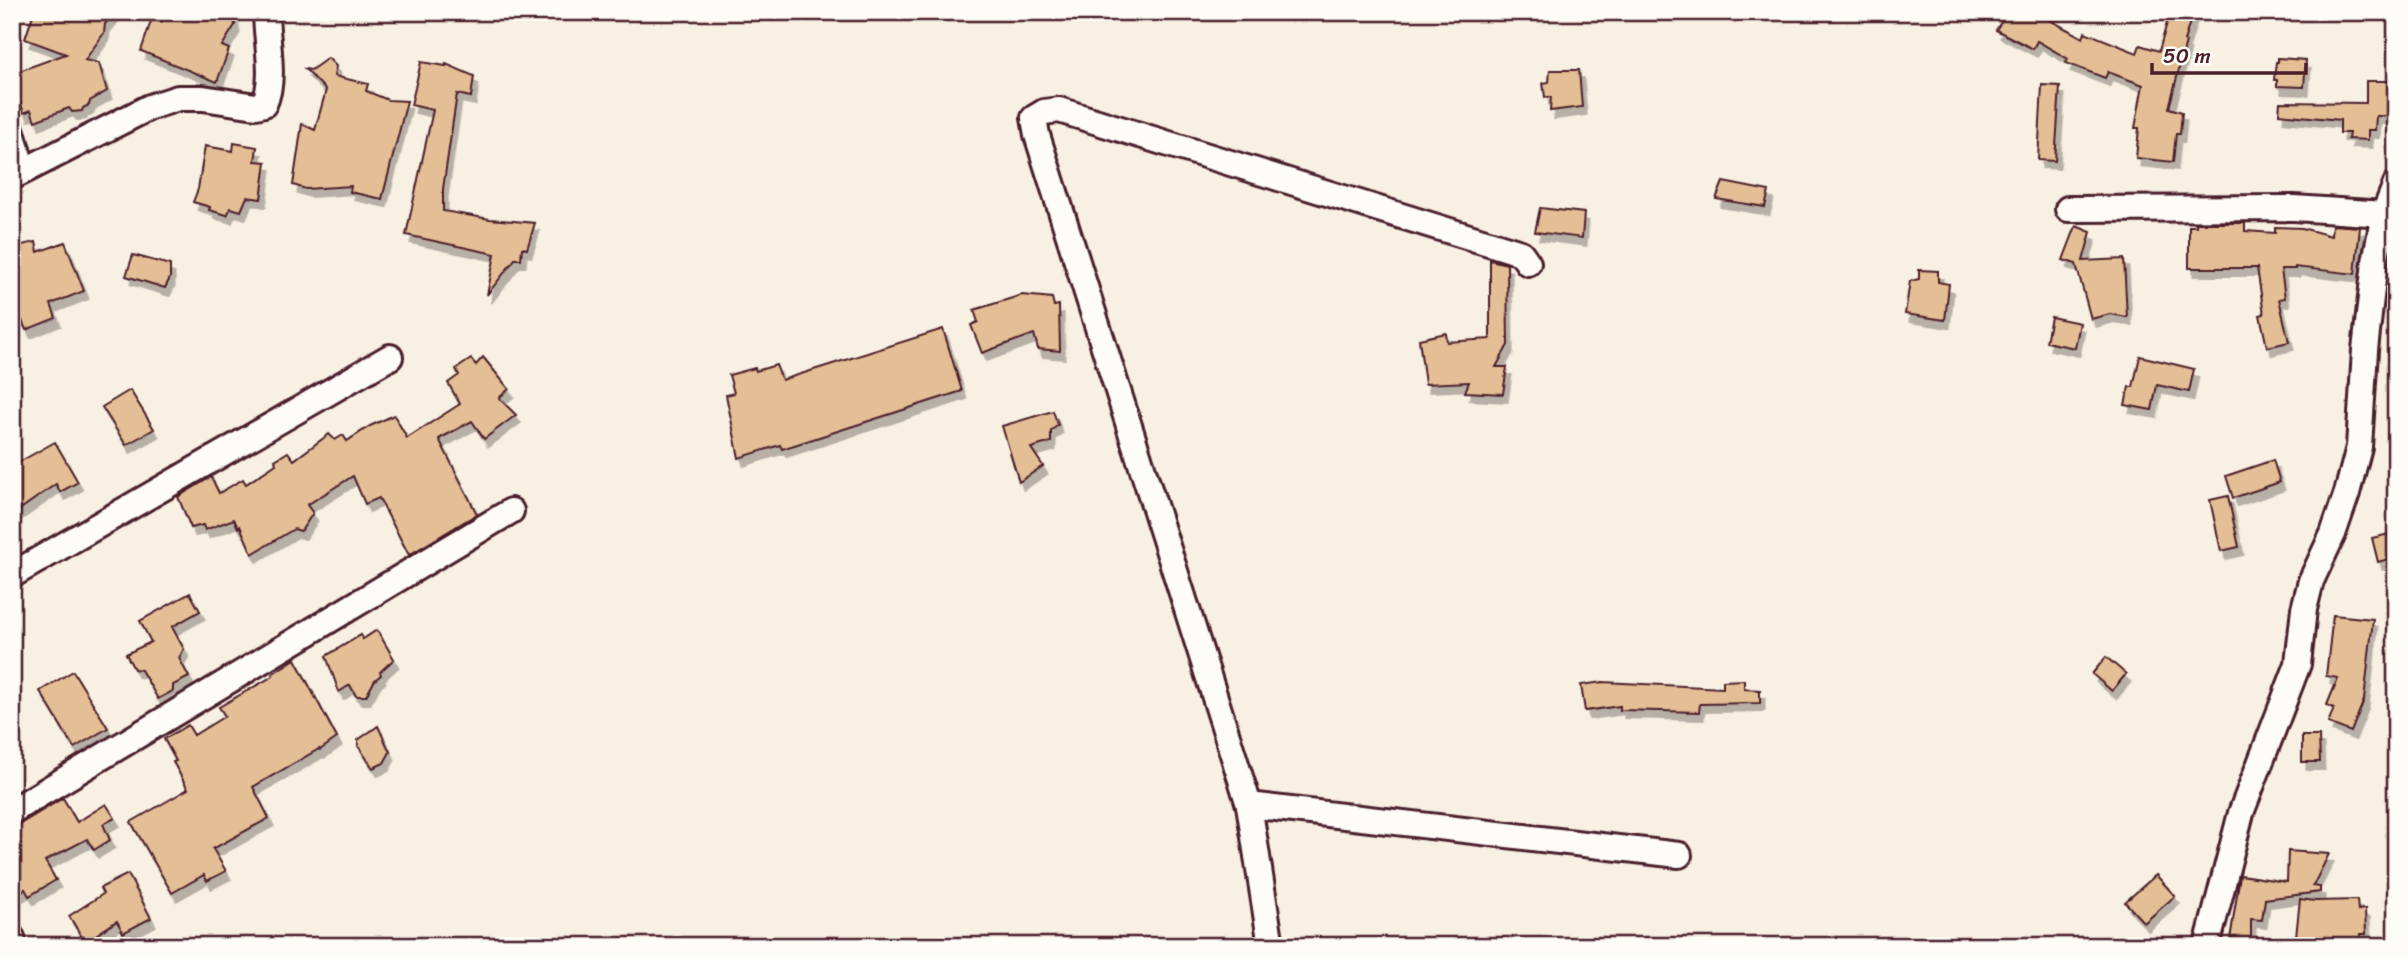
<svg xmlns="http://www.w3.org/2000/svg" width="2408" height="958" font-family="Sriracha,sans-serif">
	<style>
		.building { fill: #e4be95; stroke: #4a1f2b; stroke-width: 2; filter: url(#shadow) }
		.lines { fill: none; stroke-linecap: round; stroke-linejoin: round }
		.minor-casing { stroke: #4a1f2b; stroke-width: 30 }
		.minor { stroke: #fdfcf7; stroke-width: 24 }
	</style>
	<defs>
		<filter id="shadow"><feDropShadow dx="4.5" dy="8" stdDeviation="0" flood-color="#0004"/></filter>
	</defs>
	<rect width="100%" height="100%" fill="#f8f0e3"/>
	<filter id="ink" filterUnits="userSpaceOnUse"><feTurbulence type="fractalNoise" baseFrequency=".0143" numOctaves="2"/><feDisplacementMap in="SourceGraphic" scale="14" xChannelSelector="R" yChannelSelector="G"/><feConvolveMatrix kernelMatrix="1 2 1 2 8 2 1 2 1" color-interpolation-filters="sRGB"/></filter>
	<g filter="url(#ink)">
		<g class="building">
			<path d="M34 12H115L105 24 104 33 85 60 99 63 107 91 90 101 89 105 83 108 82 111 72 112 69 108 35 121 31 110 24 113 13 80 18 78 16 72 66 54 25 39Z"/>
			<path d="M165 12H233L235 25 222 46 229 49 217 82 141 51 152 18 161 22Z"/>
			<path d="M2007 12H2052L2048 19 2083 38 2085 32 2137 53 2140 45 2159 51 2170 12H2193L2184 41 2186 42 2169 108 2182 112 2180 134H2176L2173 162 2136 158 2139 128H2135L2143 85 2108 72 2105 78 2066 63 2068 59 2037 41 2033 49 1996 30Z"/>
			<path d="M328 58 336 66 334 76 368 84 366 91 388 100 407 101 382 199 350 192 351 186 306 189 293 185 302 124 315 130 326 90 305 69 311 70Z"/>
			<path d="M2278 58 2306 60 2304 87 2277 86V80H2274L2276 62H2278Z"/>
			<path d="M421 62 446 66V64L474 76 471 97 457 94 443 189V211L490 219 535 223 527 249 522 248 521 259H515L487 295 495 254 406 235 433 110 411 105Z"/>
			<path d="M1550 70H1579L1582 107 1550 111 1551 97H1545L1543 83 1549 82Z"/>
			<path d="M2366 81H2396V116H2376L2375 130H2368V140L2348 139 2349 133H2340V120L2279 114 2280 102 2366 103Z"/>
			<path d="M2042 85 2060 86 2055 161 2038 160Z"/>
			<path d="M234 143 257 147 255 161 266 162 261 199 247 197 241 211 231 208 227 215 209 210 210 207 193 202 198 189 205 146 233 151Z"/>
			<path d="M1723 182 1769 191 1765 207 1716 199Z"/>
			<path d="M1540 208 1584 213 1582 238 1535 232Z"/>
			<path d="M2196 223H2245V231L2275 233V227L2302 228 2331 236 2332 225 2360 227 2355 274 2295 267V269H2281L2285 298 2279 299 2289 342 2267 347 2260 315 2264 314 2257 268H2189V226H2196Z"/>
			<path d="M2076 226 2091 232 2083 261 2124 259 2127 317 2110 314 2091 319 2076 264 2063 260Z"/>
			<path d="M36 242 38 252 65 242 84 291 51 304 56 318 26 330 21 318 12 321V247Z"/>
			<path d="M133 255 170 265V278L165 288 126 276Z"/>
			<path d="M1490 260 1507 264 1508 345 1496 367H1507L1503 394 1465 392 1469 382 1425 384 1419 339 1446 333 1447 342 1490 339Z"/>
			<path d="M1919 270 1938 271V282L1949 284 1945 320 1905 314 1910 281 1919 279Z"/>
			<path d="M1022 295 1052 298 1054 306 1059 305 1060 351 1038 349 1034 334 982 353 971 325 978 322 974 310Z"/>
			<path d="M2051 317 2080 323 2075 348 2046 342Z"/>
			<path d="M943 329 962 391 782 449 780 445 739 458 726 395 734 393 729 375 755 368 756 371 776 365 782 380Z"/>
			<path d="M2140 356 2194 369 2189 392 2157 385 2152 410 2125 405 2129 387H2133Z"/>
			<path d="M483 357 509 389 499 398 516 415 484 439 472 421 439 439 477 514 409 555 379 498 365 504 353 476 307 505 313 513 301 531 294 529 252 554 240 526 238 528 234 519 205 530 203 525 191 528 178 497 211 477 219 493 243 479 246 484 276 464 275 460 288 452 294 460 329 434 335 440 343 435 347 441 370 426 394 415 407 438 460 404 448 383 459 375 456 369 471 359 476 365Z"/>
			<path d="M130 390 154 429 126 445 102 407Z"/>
			<path d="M1053 411 1058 425 1051 431V442L1031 448 1043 466 1019 482 1002 426Z"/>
			<path d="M55 442 78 482 60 492 56 484 12 515V466Z"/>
			<path d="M2273 460 2280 482 2233 498 2226 476Z"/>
			<path d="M2228 496 2239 547 2221 551 2210 500Z"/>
			<path d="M2394 533 2396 557 2378 562 2372 538Z"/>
			<path d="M190 593 200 611 172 627 184 649 179 658 189 677 173 685V691L158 699 141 670 134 669 126 654 151 642 140 621Z"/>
			<path d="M2333 615 2373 619 2364 700 2351 732 2328 723 2334 708 2327 705 2338 678 2326 676Z"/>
			<path d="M377 630 394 659 380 672 381 675 375 680 366 696H356L350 685 339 692 326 656 361 635 363 639Z"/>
			<path d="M2106 657 2126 674 2112 691 2092 674Z"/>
			<path d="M295 659 337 738 320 750 319 749 253 787 269 818 213 849 226 871 207 881 204 875 172 893 131 822 188 789 173 762 176 761 164 739 188 725 194 735 225 716 219 707 273 676 272 674Z"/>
			<path d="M73 671 108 728 74 748 40 691Z"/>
			<path d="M1744 680V689L1760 690V703L1700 704 1699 712 1620 710V706L1585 711 1581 685 1603 682 1723 688V681Z"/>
			<path d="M378 726 390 752 384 763 373 768 358 746V740Z"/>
			<path d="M2302 736H2319L2320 762H2302Z"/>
			<path d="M63 798 77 822 106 804 115 818 103 824 110 840 94 850 87 839 45 861 56 880 29 896 25 889 12 897V826L20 824Z"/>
			<path d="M2288 851 2329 854 2313 886 2320 887V892L2265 899 2262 920 2251 919V946H2229L2240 875 2287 882Z"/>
			<path d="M128 874 151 918 123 933 117 921 85 942 69 916 103 894 100 888Z"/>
			<path d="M2156 875 2175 896 2144 923 2125 902Z"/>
			<path d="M2300 899 2315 901 2357 900 2358 910 2365 909 2366 934H2360L2361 941 2295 946Z"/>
		</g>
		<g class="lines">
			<defs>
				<g id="minor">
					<path d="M12 132 23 171"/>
					<path d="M12 177 150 107 178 98H203L256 106 264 104C276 79 266 40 266 12"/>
					<path d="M2068 209 2294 208 2384 214"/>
					<path d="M12 575 390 357"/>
					<path d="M1249 805 1679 855"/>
					<path d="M12 811 511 511"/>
					<path d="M12 938 14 946"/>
					<path d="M1271 946 1249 805 1037 135 1034 118 1044 112 1059 110 1521 253 1528 263"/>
					<path d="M2207 946 2241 813 2298 664 2304 609 2311 581 2333 534 2347 493 2359 447 2365 350 2375 262 2384 214 2396 184"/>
				</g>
			</defs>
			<use href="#minor" class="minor-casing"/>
			<use href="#minor" class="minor"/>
		</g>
	</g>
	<rect width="2408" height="958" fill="none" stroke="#fdfcf7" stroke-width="42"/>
	<rect x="21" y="21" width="2366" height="916" fill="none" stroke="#4a1f2b" stroke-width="2.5" filter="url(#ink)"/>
	<path d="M2152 63v10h154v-10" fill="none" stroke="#4a1f2b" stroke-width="3.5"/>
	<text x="2163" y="63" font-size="21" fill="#4a1f2b" stroke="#fdfcf7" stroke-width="5" paint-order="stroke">50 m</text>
</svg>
